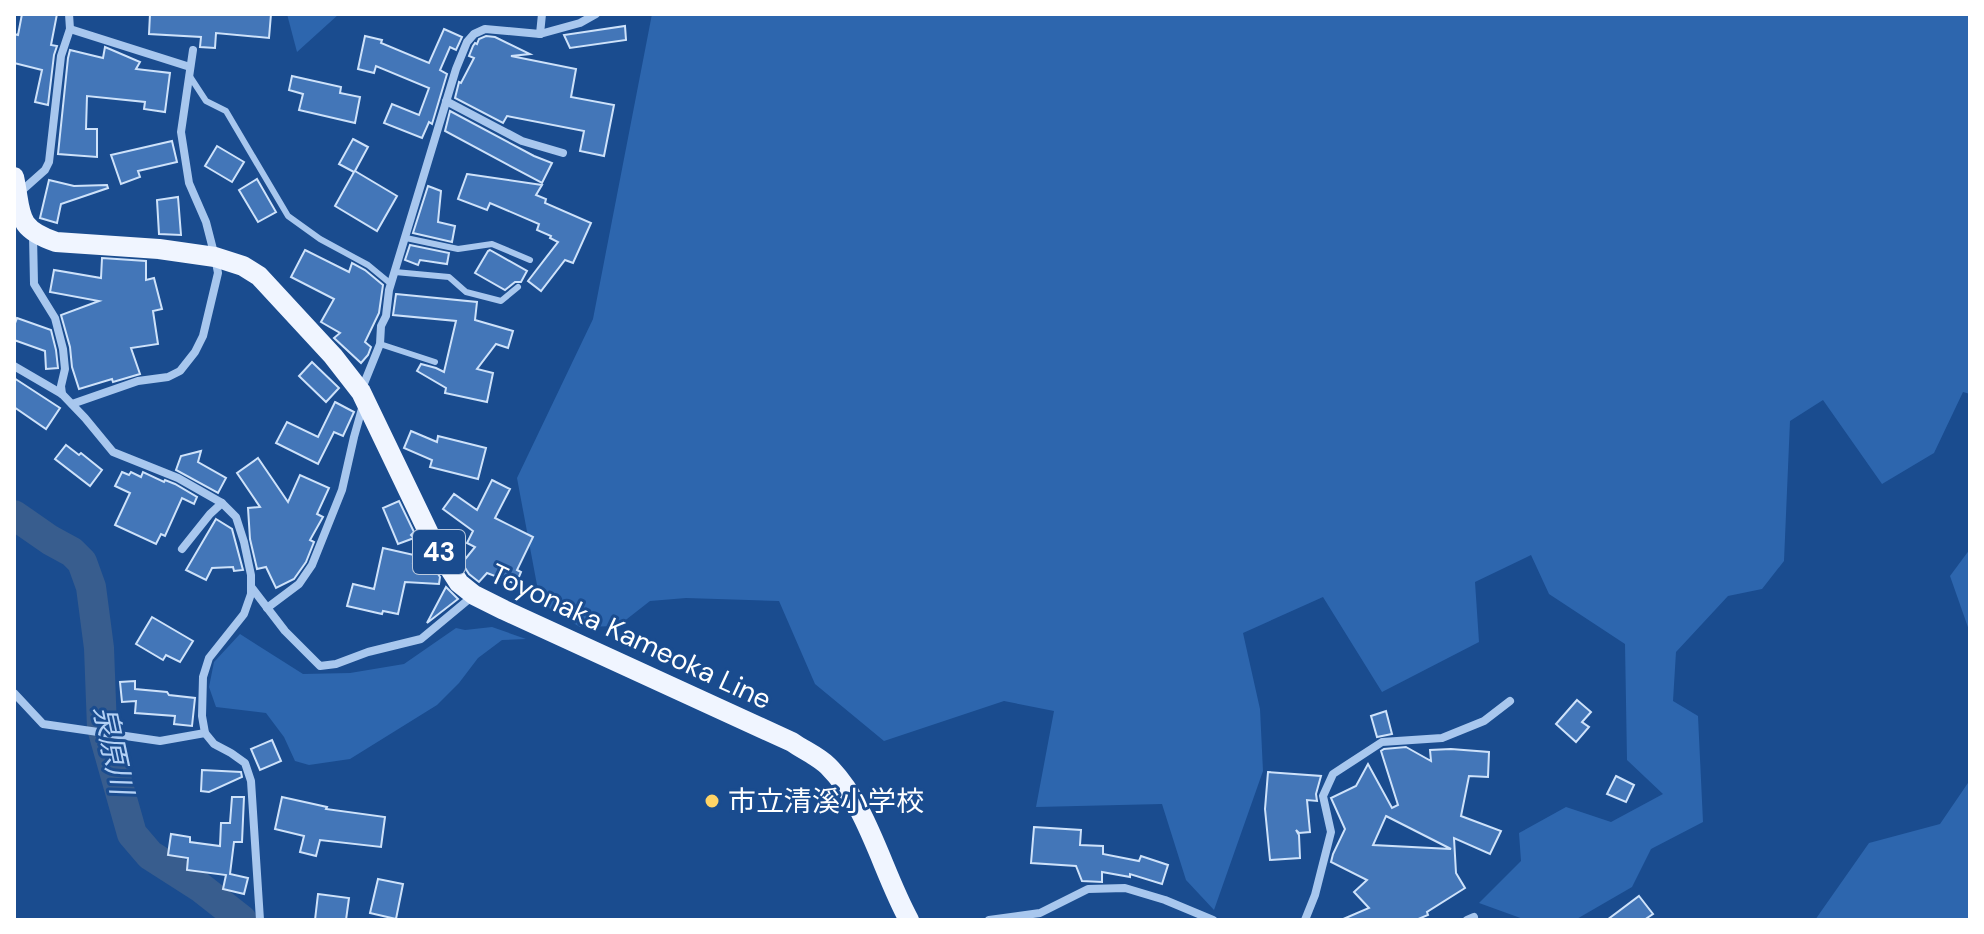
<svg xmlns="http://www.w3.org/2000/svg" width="1984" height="934" font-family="'DM Sans','Noto Sans JP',sans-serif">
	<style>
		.green { fill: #2d66ae }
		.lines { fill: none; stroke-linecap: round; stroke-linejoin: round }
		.river { stroke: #385d8e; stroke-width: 30 }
		.building { fill: #4376b8; stroke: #cee2fa; stroke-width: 2; fill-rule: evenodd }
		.service { stroke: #a8c7ee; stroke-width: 6 }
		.minor { stroke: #a8c7ee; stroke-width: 8 }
		.primary { stroke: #f0f5ff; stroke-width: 20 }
		.poi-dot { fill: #ffd466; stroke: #1a4c8f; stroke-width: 3 }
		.labels { text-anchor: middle; stroke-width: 6; stroke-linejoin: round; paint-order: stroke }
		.shield { fill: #1a4c8f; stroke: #bac9dd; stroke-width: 2 }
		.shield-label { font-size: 26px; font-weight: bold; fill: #fff }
		.street-label { font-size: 28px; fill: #fff; stroke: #1a4c8f }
		.poi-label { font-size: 28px; fill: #fff; stroke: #1a4c8f; text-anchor: start }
		.water-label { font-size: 30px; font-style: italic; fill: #b4d1f5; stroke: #1a4c8f }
	</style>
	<rect width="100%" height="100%" fill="#1a4c8f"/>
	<g class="green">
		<path d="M287 14H339L297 52Z"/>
		<path d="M652 14H1970V394L1963 392 1934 453 1882 484 1823 400 1790 421 1784 561 1762 589 1728 596 1676 652 1673 701 1698 716 1703 822 1651 849 1632 887 1575 920H1526L1479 903 1521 861 1519 833 1566 807 1611 822 1663 794 1627 760 1625 644 1549 594 1531 555 1475 582 1479 642 1382 692 1323 597 1243 633 1260 709 1263 771 1214 910 1186 880 1162 804 1036 807 1054 711 1004 701 884 741 815 684 779 601 686 598 650 601 618 626 580 627 550 609 537 585 517 478 593 319Z"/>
		<path d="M1970 549V633L1950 576Z"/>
		<path d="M492 627 526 639 502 640 478 658 459 683 437 705 350 759 309 765 295 761 284 737 266 713 216 707 209 687 214 662 240 634 303 674 350 673 404 664 456 628 465 630Z"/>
		<path d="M1970 780V920H1815L1869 843 1940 824Z"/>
	</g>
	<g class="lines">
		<path class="river" d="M14 515 50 540 72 552 82 562 91 587 99 648 102 728 132 834 150 855 200 887 242 920"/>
	</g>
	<g class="building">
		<path d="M22 14H57L51 45 57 46 54 55 48 105 35 102 42 70 14 63V34L18 35Z"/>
		<path d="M150 14H271L269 38 216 33 215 48 200 47 201 37 149 34Z"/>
		<path d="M625 26 626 40 570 48 564 35Z"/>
		<path d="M444 29 462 37 456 50 450 47 440 70 447 74 432 124 429 122 422 138 384 123 392 104 419 115 429 88 376 66 374 73 358 69 365 36 382 40 381 43 429 63Z"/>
		<path d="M486 36 495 37 530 54 511 56 576 69 571 97 614 105 604 156 580 151 584 131 507 116 503 123 455 98 459 82 461 83 474 58 469 56 473 46 475 43 477 44 479 39Z"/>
		<path d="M105 47 140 62 136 69 170 73 165 112 144 109 145 102 87 96 86 129H97V157L58 154 68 58 70 50 103 58Z"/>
		<path d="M292 76 341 87 340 93 360 97 355 123 299 110 303 94 289 90Z"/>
		<path d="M450 111 534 156 552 163 542 183 445 131Z"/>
		<path d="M353 139 368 147 355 171 397 196 377 231 335 206 354 172 339 164Z"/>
		<path d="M172 141 177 162 138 171 140 177 121 184 111 155Z"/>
		<path d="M217 146 244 162 232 182 205 166Z"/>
		<path d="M467 174 542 185 536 195 546 199 545 203 591 223 573 263 565 260 541 291 528 281 558 242 550 238 551 236 537 230 539 224 490 203 487 210 458 199Z"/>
		<path d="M257 179 276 212 258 222 239 190Z"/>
		<path d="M49 180 74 186 107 185 108 188 61 204 57 223 40 218Z"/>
		<path d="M428 186 441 191 438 222 455 226 452 242 413 233Z"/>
		<path d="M178 197 181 235 159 234 157 200Z"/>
		<path d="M410 245 449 253 447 264 420 260 418 265 405 260Z"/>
		<path d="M305 250 349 272 352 263 365 270 383 285 379 313 365 342 371 347 368 355 361 363 334 338 340 333 321 322 334 299 291 277Z"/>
		<path d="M490 250 527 271 521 282H515L505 290 475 273 488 251Z"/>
		<path d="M102 258 146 261V280L154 278 162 309 153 311 158 344 131 348 140 374 113 382 112 379 79 389 72 367 70 347 61 315 99 301 50 292 54 270 101 278Z"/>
		<path d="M396 294 477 302 475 320 513 331 508 348 496 344 477 369 493 373 487 402 445 393 446 388 417 371 421 364 436 368 444 372 456 321 393 315Z"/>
		<path d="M17 318 51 330 56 350 58 368 46 369 45 351 14 340V326Z"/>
		<path d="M312 362 339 388 326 402 299 376Z"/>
		<path d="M14 378 60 408 46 429 14 407Z"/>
		<path d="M335 402 354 412 343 436 334 432 318 464 276 443 287 422 318 437Z"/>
		<path d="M411 431 437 442 438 436 486 448 478 479 430 467 432 460 404 448Z"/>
		<path d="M66 445 79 455 81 453 102 470 90 486 55 459Z"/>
		<path d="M201 451 198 462 226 478 218 493 176 470 181 456Z"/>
		<path d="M258 458 288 502 300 475 329 488 317 514 323 517 310 540 314 542 306 562 294 579 276 588 266 567 257 569 250 539 248 508 260 507 237 473Z"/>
		<path d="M122 472 129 475 131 472 141 477 143 472 164 482 165 480 175 484 197 497 194 504 182 498 165 536 161 534 156 544 115 525 130 493 115 486Z"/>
		<path d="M492 480 510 489 495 518 533 537 517 570 521 572 516 584 487 573 479 582 469 574 462 563 475 547 467 543 473 531 443 509 454 494 477 510Z"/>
		<path d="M399 501 414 532 411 535 414 538 398 544 383 508Z"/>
		<path d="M216 519 232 529 243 570 234 571 233 567 212 568 206 580 186 570Z"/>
		<path d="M383 548 414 555 413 563 431 564 440 577 439 584 405 582 398 614 383 611 382 614 347 606 353 584 374 589Z"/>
		<path d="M446 587 458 599 427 623Z"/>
		<path d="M152 617 193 641 180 662 166 655 163 660 136 644Z"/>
		<path d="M135 681V689L167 692 169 695 195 698 192 726 174 724 175 716 135 713 136 701 122 702 120 682Z"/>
		<path d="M1577 700 1591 712 1582 722 1589 727 1576 742 1556 724Z"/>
		<path d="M1386 711 1392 734 1377 737 1371 716Z"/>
		<path d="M272 740 281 761 260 770 251 749Z"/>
		<path d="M1406 747 1431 761 1430 750 1451 749 1489 752 1488 777 1469 776 1461 816 1501 831 1490 854 1454 838 1456 873 1465 888 1427 912 1428 915 1416 920H1341L1369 908 1354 892 1367 880 1331 862 1333 854 1345 829 1331 798 1356 786 1368 764 1392 808 1398 805 1381 751 1384 749ZM1386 816 1451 849 1373 845Z"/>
		<path d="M202 770 241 772 242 777 209 792 201 791Z"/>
		<path d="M1268 772 1321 776 1316 794 1317 801 1307 800 1310 832 1299 833 1296 830 1299 835 1300 858 1270 860 1265 809Z"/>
		<path d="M1616 776 1634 785 1626 802 1607 794Z"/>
		<path d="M232 797H244L242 842H234L230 874 248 878 244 894 223 889 226 875 187 870 188 858 168 855 171 834 190 837V842L220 846 221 823H230Z"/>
		<path d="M282 797 327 807 326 809 385 817 381 847 320 840 316 856 300 852 304 836 275 829Z"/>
		<path d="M1034 827 1081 830 1080 845 1103 846V854L1139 861 1141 856 1168 865 1162 884 1130 874V877L1102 872V882L1082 881 1076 866 1031 863Z"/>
		<path d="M378 879 403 884 396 919 370 913Z"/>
		<path d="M318 894 349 898 346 920H315Z"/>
		<path d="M1639 896 1653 914 1644 920H1607Z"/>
	</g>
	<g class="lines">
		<g class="service">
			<path d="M189 75 206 101 226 111 288 216 320 239 368 265 391 284"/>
			<path d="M406 238 458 249 492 244 530 260"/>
			<path d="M395 272 449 277 466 292 501 301 518 287"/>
			<path d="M380 344 435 362"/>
		</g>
		<g class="minor">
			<path d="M70 29 190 67"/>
			<path d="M540 34 542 14"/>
			<path d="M446 101 522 141 563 153"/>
			<path d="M18 194 45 170 49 162 61 56 70 29 69 14"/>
			<path d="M33 235 34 284 55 318 63 349 65 369 61 386 62 394"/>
			<path d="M14 366 62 394 85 418 113 452 178 478 222 503 236 517 244 542 251 575V594L244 614 209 658 203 677 202 716 205 733 214 744 231 753 245 763 251 781 260 920"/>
			<path d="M361 391 380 344 381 326 386 316 389 290 456 69 467 42 474 34 485 29 540 34 580 23 596 14"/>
			<path d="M72 404 138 381 168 377 180 371 195 352 203 336 218 273 215 257 206 222 189 183 181 132 193 50"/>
			<path d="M182 549 210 514 222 503"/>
			<path d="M252 588 285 631 320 666 336 664 368 652 421 639 474 595"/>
			<path d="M267 608 299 584 312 565 342 490 354 437 363 405"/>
			<path d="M14 693 43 724 160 741 205 733"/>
			<path d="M989 920 1040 913 1088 889 1125 888 1165 900 1213 920"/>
			<path d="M1305 920 1315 895 1331 832 1323 796 1333 774 1382 742 1442 738 1484 721 1510 701"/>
			<path d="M1467 920 1474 917"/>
		</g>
		<path class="primary" d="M14 177C22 213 14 228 56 242L159 249 215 257 243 266 259 276 333 356 361 392 434 544 459 583 474 595 504 610 792 742C803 750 818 756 828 766 868 806 882 871 909 920"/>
	</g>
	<circle class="poi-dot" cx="712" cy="801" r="8"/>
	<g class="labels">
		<rect class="shield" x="413" y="530" width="52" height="44" rx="6"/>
		<g class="shield-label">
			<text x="439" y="561">43</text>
		</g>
		<g class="street-label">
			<text transform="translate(631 636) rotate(25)" y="10">Toyonaka Kameoka Line</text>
		</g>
		<g class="poi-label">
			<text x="728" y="811">市立清溪小学校</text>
		</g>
		<g class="water-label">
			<text transform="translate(113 750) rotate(78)" y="10">泉原川</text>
		</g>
	</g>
	<rect width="1984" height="934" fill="none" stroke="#ffffff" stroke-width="32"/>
</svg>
